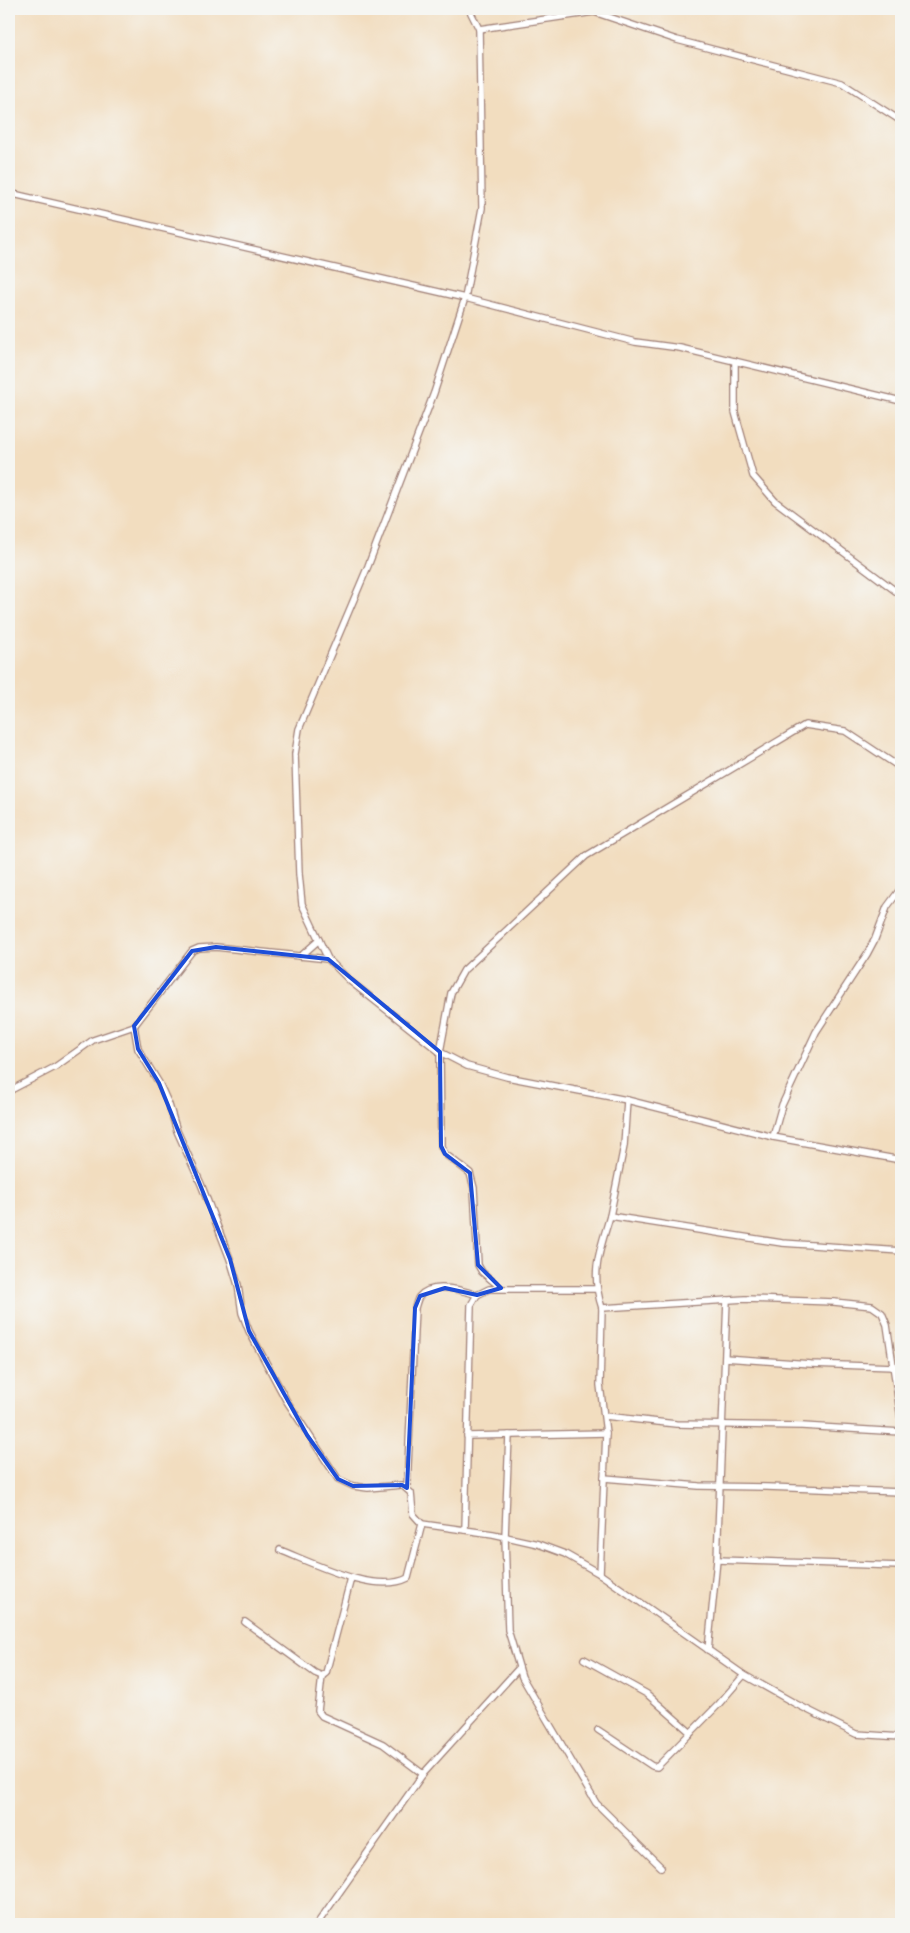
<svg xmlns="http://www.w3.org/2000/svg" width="910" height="1933" font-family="'Gochi Hand',sans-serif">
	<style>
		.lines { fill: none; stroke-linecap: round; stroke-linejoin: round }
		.minor-casing { stroke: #9e7e75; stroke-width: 8 }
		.minor { stroke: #fff; stroke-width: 5.5 }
		.marked { fill: none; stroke: #1d4ed8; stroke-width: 4; stroke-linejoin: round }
	</style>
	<rect width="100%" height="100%" fill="#f6f6f2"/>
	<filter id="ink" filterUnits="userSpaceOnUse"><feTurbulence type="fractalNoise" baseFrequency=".02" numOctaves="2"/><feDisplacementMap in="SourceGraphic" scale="10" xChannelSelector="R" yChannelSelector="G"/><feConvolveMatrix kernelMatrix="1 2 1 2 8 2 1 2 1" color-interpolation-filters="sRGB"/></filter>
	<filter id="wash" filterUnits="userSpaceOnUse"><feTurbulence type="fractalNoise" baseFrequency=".0096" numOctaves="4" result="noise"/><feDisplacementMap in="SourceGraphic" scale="20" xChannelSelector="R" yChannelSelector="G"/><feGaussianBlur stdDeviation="1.12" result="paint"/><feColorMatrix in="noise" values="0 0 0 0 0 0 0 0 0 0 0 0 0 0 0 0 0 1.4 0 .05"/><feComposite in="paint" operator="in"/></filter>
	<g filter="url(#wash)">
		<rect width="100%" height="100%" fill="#f2ddbf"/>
	</g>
	<g filter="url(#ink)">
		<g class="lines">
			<defs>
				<g id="minor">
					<path d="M479 29 594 12 677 40 842 83 901 121"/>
					<path d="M9 193 465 298 635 342 680 348 901 401"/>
					<path d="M735 361V412L753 476 775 501 901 595"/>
					<path d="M301 956 319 940"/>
					<path d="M328 959 302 904 299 874 295 754 299 729 368 566 434 393 465 298 482 208 479 29 469 9"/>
					<path d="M134 1026 138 1049 159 1083 169 1105 177 1131 201 1184 230 1259 238 1285 242 1313 249 1331 286 1400 338 1479 353 1486 368 1488 402 1485 411 1493 413 1514 422 1524 493 1534 538 1544 565 1554 600 1574 744 1675 796 1704 856 1734 901 1737"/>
					<path d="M9 1091 55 1067 93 1040 134 1026 192 951 199 948 216 947 328 959 350 981 440 1052 467 1066 507 1077 627 1100 773 1137 901 1160"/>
					<path d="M627 1100 624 1146 610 1216 782 1243 901 1251"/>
					<path d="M773 1137 782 1105 816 1032 867 954 875 939 887 907 901 888"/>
					<path d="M610 1216C600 1250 590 1272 602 1308L745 1299 834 1302 872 1306 882 1313 887 1325 901 1419"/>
					<path d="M501 1288 482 1272 478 1265 474 1188 470 1173 445 1154 441 1146 440 1052 451 993 464 970 586 856 805 725 845 731 901 768"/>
					<path d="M725 1358 811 1364 894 1367"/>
					<path d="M605 1416 676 1424 802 1426 901 1432"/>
					<path d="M509 1435 505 1537 508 1630 522 1677 596 1803 661 1867"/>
					<path d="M467 1436 606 1433"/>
					<path d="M604 1478 699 1486 767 1487 901 1492"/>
					<path d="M407 1488 415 1308C416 1305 417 1300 419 1297 431 1281 462 1290 477 1295"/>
					<path d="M465 1530 471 1305 477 1295 489 1289H596"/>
					<path d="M280 1550C313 1563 375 1595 408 1578L422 1524"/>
					<path d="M717 1560 901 1566"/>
					<path d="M600 1574 606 1433 600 1385 602 1308"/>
					<path d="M245 1622 315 1673 322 1676 326 1673 351 1578"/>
					<path d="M708 1650 717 1560 727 1300"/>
					<path d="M584 1659 647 1694 691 1733"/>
					<path d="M322 1676 318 1711 322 1716 383 1744 423 1774"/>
					<path d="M598 1730 652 1766 657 1767 718 1705 744 1675"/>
					<path d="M317 1924 423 1774 519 1668"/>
					<path d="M897 1924 901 1918"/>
				</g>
			</defs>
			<use href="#minor" class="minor-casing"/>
			<use href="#minor" class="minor"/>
		</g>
	</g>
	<path class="marked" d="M216 947 328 959 440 1052 441 1146 445 1154 470 1173 478 1265 501 1288 477 1295 445 1288 420 1296 415 1308 407 1488 402 1485 353 1486 338 1479 307 1435 249 1331 230 1259 159 1083 138 1049 134 1026 192 951Z"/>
	<rect width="910" height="1933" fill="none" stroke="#f6f6f2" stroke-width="30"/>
</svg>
